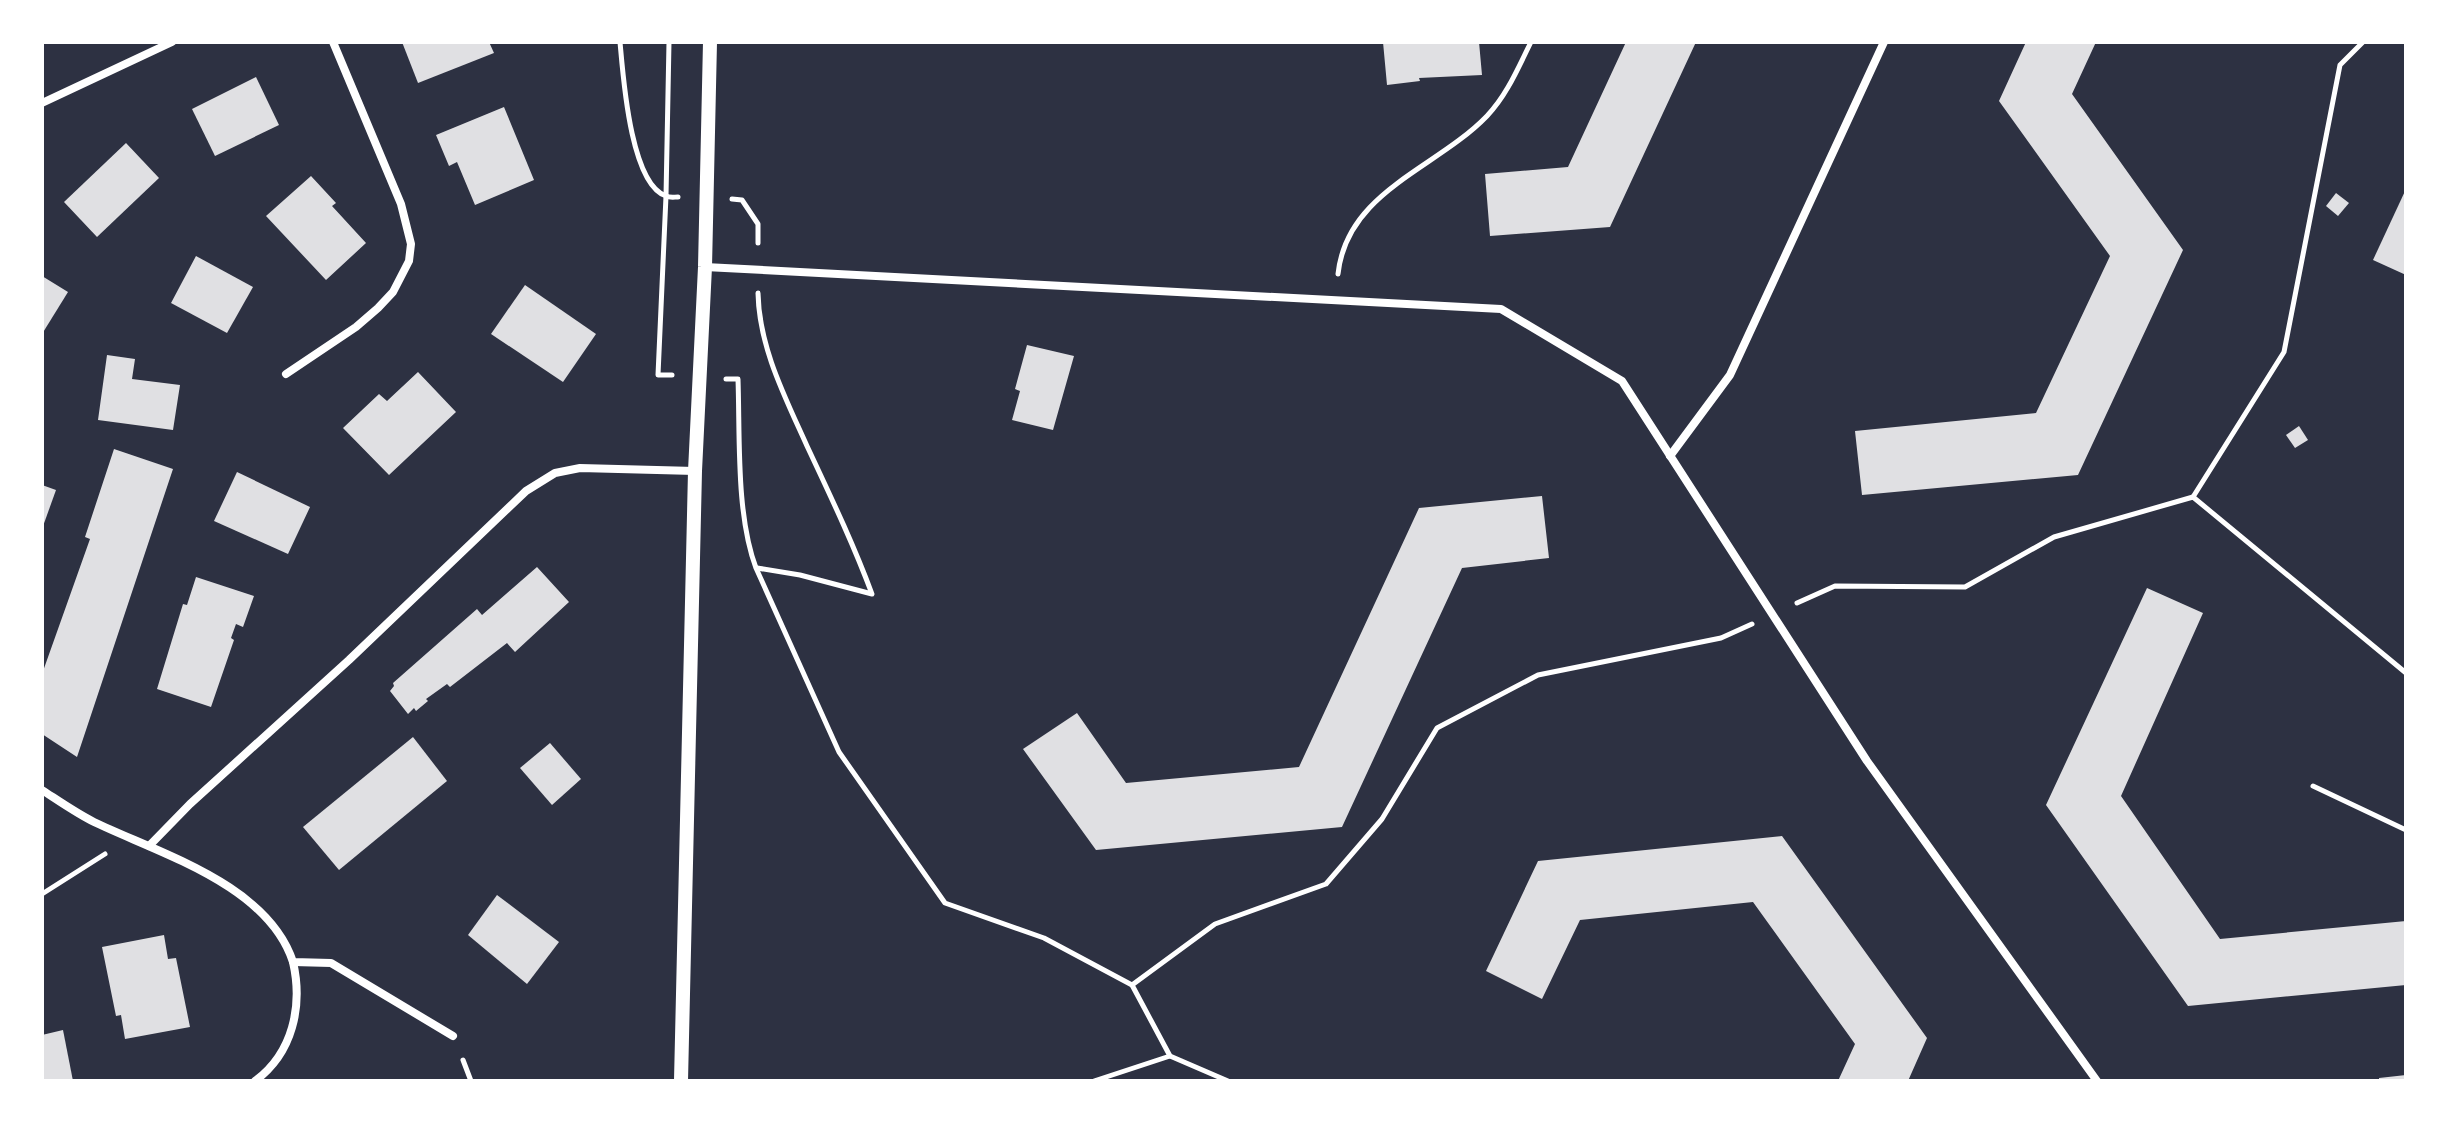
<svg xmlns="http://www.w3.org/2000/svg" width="2448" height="1123" font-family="Mulish,sans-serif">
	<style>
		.building { fill: #e0e0e3 }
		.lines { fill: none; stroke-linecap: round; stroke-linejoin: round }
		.path { stroke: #fff; stroke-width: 5 }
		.minor { stroke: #fff; stroke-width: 8 }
		.tertiary { stroke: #fff; stroke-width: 14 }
	</style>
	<rect width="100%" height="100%" fill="#2d3142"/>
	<g class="building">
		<path d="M402 42H489L494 53 418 83Z"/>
		<path d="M1383 42H1479L1482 75 1419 78 1420 81 1387 85Z"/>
		<path d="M1626 42H1696L1610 227 1490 236 1485 174 1568 167Z"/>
		<path d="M2026 42H2096L2072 94 2183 250 2078 475 1862 495 1855 431 2036 413 2110 256 1999 101Z"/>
		<path d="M256 77 279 125 215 156 192 109Z"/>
		<path d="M504 107 534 180 475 205 457 162 449 166 436 135Z"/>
		<path d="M126 143 159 178 97 237 64 202Z"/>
		<path d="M311 176 336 203 332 206 366 243 326 280 266 216Z"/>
		<path d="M2406 189V275L2373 260Z"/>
		<path d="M2336 193 2349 203 2338 216 2326 206Z"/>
		<path d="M196 256 253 287 227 333 171 303Z"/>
		<path d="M42 276 68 292 42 334Z"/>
		<path d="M525 285 596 334 563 382 491 334Z"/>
		<path d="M1027 345 1074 356 1053 430 1012 420 1020 391 1015 389Z"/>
		<path d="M107 355 135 359 132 379 180 385 173 430 98 420Z"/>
		<path d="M418 372 456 412 389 475 343 428 379 394 387 401Z"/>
		<path d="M2299 426 2308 440 2295 448 2286 435Z"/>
		<path d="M114 449 173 469 77 757 42 734V674L90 539 85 537Z"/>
		<path d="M237 472 310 507 288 554 214 521Z"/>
		<path d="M42 485 56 490 42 529Z"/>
		<path d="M1542 496 1549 558 1462 568 1342 827 1096 850 1023 749 1077 713 1126 783 1299 767 1419 508Z"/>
		<path d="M537 567 569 602 515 652 507 643 450 687 447 684 426 699 428 701 416 711 414 708 408 714 390 691 394 686 393 683 477 609 482 615Z"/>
		<path d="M196 577 254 596 243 627 236 624 231 638 234 640 211 707 157 689 183 604 187 605Z"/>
		<path d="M2147 588 2203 613 2121 796 2220 939 2406 921V985L2188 1006 2046 805Z"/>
		<path d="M413 737 447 781 339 870 303 827Z"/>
		<path d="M550 743 581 779 552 805 520 768Z"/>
		<path d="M1782 836 1927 1038 1908 1081H1838L1855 1044 1753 902 1580 920 1542 999 1486 971 1538 861Z"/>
		<path d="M497 895 559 942 527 984 468 935Z"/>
		<path d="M164 935 168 959 176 958 190 1027 125 1039 121 1015 116 1016 102 947Z"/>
		<path d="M63 1030 73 1081H42V1035Z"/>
		<path d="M2406 1075V1081H2379V1078Z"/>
	</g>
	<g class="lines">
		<g class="path">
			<path d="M620 42C623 74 630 184 666 196 670 198 674 197 678 197"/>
			<path d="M669 42 666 196 658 375H672"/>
			<path d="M732 199 742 200 758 224V243"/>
			<path d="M1338 274C1347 191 1436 169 1487 116 1507 95 1518 68 1531 42"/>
			<path d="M726 379H738C740 437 736 515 756 568L839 752 945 903 1044 938 1132 985 1170 1056 1228 1081"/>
			<path d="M2193 497 2284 352 2340 65 2363 42"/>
			<path d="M757 568 800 575 872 594C853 543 830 495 807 446 785 397 759 347 758 293"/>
			<path d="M1797 603 1835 586 1965 587 2054 537 2193 497 2406 673"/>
			<path d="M2313 786 2406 830"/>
			<path d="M42 894 105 854"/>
			<path d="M1132 985 1215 924 1326 884 1382 819 1437 728 1538 675 1721 638 1752 624"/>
			<path d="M463 1060 471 1081"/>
			<path d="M1094 1081 1170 1056"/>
		</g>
		<g class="minor">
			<path d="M42 103 172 42"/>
			<path d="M705 267 1501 309 1622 381 1867 761 2097 1081"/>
			<path d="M286 374 356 327 378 308 393 292 409 261 411 244 401 204 333 42"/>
			<path d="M1670 456 1730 375 1884 42"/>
			<path d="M42 790C59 801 76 813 94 822 161 854 268 885 293 962L331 963 453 1036"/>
			<path d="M149 846 190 804 349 660 526 491 555 473 580 468 695 471"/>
			<path d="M255 1081C293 1053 303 1006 293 962"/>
		</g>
		<path class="tertiary" d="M681 1081 695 471 705 267 710 42"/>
	</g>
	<rect width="2448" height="1123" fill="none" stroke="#ffffff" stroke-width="88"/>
</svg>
